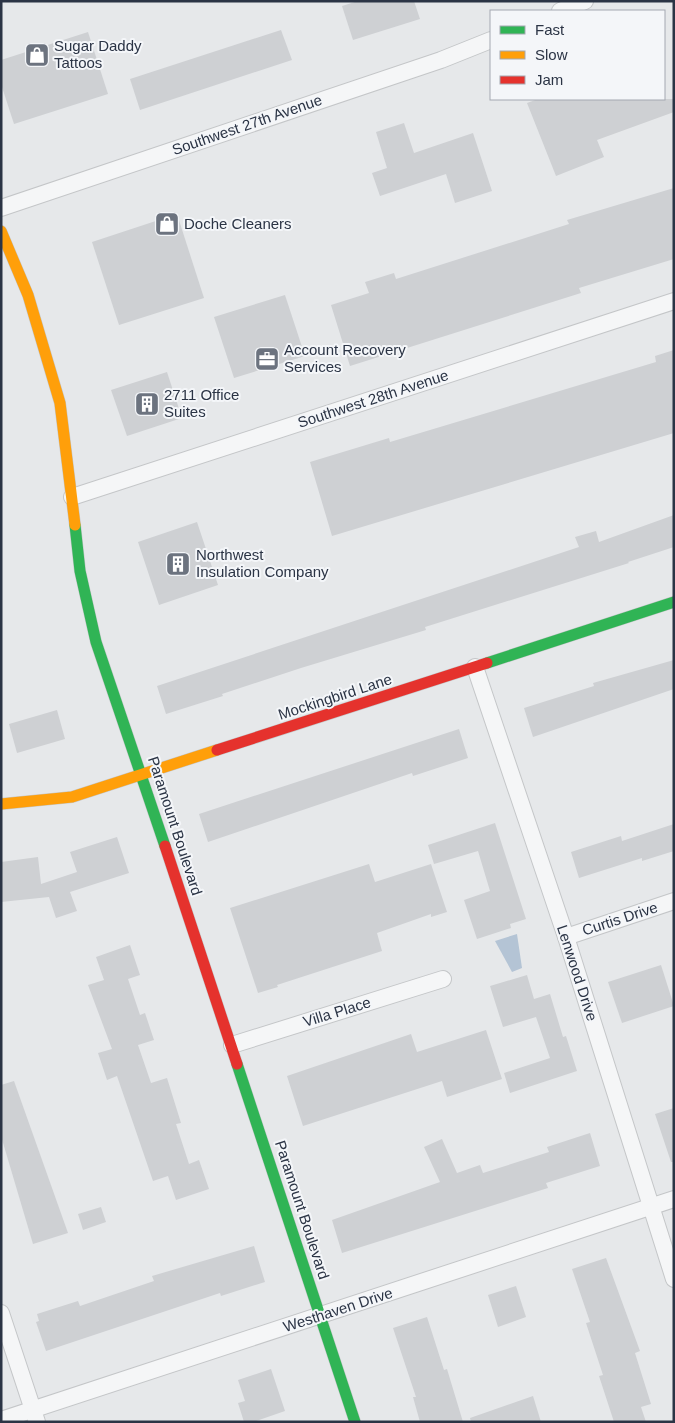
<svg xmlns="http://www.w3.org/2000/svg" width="675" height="1423" font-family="Helvetica,sans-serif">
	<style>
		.water { fill: #b4c4d5 }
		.building { fill: #ced0d3 }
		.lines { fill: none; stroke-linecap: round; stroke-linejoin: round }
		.street-casing { stroke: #c4c6c8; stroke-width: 18 }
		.fast-casing { stroke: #c4c6c8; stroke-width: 12 }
		.slow-casing { stroke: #c4c6c8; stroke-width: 12 }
		.jam-casing { stroke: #c4c6c8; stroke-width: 12 }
		.street { stroke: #f5f6f7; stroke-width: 16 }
		.fast { stroke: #30b455; stroke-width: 11 }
		.slow { stroke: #ff9f0a; stroke-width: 11 }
		.jam { stroke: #e5322d; stroke-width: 11 }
		.labels { text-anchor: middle; stroke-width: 4; stroke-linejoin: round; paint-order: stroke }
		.poi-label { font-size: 15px; fill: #2b3445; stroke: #f4f6f9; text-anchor: start }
		.street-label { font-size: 15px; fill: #2b3445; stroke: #f4f6f9 }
	</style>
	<rect width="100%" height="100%" fill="#e6e8ea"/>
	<path class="water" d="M517 934 522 968 512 972 495 941Z"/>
	<g class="building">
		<path d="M358 1H414L420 19 353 40 342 6Z"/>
		<path d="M281 30 292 60 140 110 130 79Z"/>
		<path d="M88 32 108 94 14 124 1 84V60Z"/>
		<path d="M538 99H674V112L597 140 604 157 556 176 527 103Z"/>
		<path d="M404 123 414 153 473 133 492 191 455 203 446 174 380 196 372 173 387 168 376 132Z"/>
		<path d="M674 188V259L579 288 581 293 350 366 331 305 369 293 365 282 394 273 396 279 569 224 567 220Z"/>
		<path d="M177 214 204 298 119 325 92 242Z"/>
		<path d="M285 295 305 356 234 378 214 317Z"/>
		<path d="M674 350V433L332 536 310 462 389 438 390 442 656 362 655 356Z"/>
		<path d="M167 372 182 418 127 436 111 390Z"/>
		<path d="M674 515V547L628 562 629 563 425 627 426 630 301 668 222 694 223 696 166 714 157 686 579 547 575 537 596 531 599 542Z"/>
		<path d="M197 522 218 585 159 605 138 542Z"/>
		<path d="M674 660V689L533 737 524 708 594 686 593 683Z"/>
		<path d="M57 710 65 739 17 753 9 724Z"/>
		<path d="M459 729 468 758 413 776 412 773 208 842 199 814Z"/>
		<path d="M495 823 526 919 510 924 511 928 477 939 464 900 490 891 478 851 434 864 428 845Z"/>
		<path d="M674 824V851L642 861V858L579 878 571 852 621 836 622 841Z"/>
		<path d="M117 837 129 873 70 892 77 911 56 918 49 897 1 902V862L38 857 41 884 77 872 70 852Z"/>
		<path d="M369 864 375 882 431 864 447 912 431 917V914L377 933 382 951 277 985 278 987 258 993 230 908Z"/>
		<path d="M130 945 140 975 128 979 140 1015 145 1013 154 1040 138 1045 151 1083 167 1078 181 1123 176 1124 189 1164 199 1160 209 1189 176 1200 168 1176 153 1181 117 1076 107 1080 98 1053 112 1049 88 985 104 980 96 957Z"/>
		<path d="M661 965 674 1006 622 1023 608 982Z"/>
		<path d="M527 975 534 999 550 994 563 1037 566 1036 577 1071 510 1093 504 1073 550 1058 536 1017 503 1027 490 986Z"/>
		<path d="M486 1030 502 1079 447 1097 442 1081 303 1126 287 1076 411 1034 417 1052Z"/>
		<path d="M14 1081 68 1233 33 1244 1 1136V1085Z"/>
		<path d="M674 1108V1162H671L655 1114Z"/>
		<path d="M590 1133 600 1166 546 1183 548 1188 342 1253 332 1220 440 1182 424 1147 442 1139 457 1173 480 1165 483 1173 549 1152 547 1147Z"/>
		<path d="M101 1207 106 1222 83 1230 78 1214Z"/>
		<path d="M254 1246 265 1282 221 1296 220 1293 46 1351 36 1322 39 1321 37 1314 78 1301 80 1306 154 1281 152 1276Z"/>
		<path d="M606 1258 640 1351 635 1353 651 1404 641 1407 646 1422H614L599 1376 603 1375 586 1323 590 1322 572 1269Z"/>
		<path d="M516 1286 526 1317 498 1327 488 1295Z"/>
		<path d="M427 1317 444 1370 447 1369 463 1422H420L413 1397H416L393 1328Z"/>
		<path d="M271 1369 285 1411 253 1422H244L238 1403 245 1401 238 1380Z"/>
		<path d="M533 1396 541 1422H471L470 1418Z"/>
	</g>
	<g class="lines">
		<defs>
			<g id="street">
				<path d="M560 11 585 1"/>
				<path d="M1 208 441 60 491 40"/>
				<path d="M72 497 674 301"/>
				<path d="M475 667 566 937 674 1279"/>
				<path d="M566 937 674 901"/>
				<path d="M232 1045 443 979"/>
				<path d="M1 1313 37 1422"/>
				<path d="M1 1420 674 1199"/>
			</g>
			<g id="fast">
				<path d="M75 525 80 571 96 642 165 846"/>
				<path d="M487 663 674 602"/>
				<path d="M237 1064 355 1422"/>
			</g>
			<g id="slow">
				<path d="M1 231 28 295 60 403 75 525"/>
				<path d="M1 804 72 797 217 750"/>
			</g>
			<g id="jam">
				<path d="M217 750 487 663"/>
				<path d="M165 846 237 1064"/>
			</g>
		</defs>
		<use href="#street" class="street-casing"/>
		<use href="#fast" class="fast-casing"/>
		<use href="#slow" class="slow-casing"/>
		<use href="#jam" class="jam-casing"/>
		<use href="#street" class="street"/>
		<use href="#fast" class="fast"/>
		<use href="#slow" class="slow"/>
		<use href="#jam" class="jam"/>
	</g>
	<defs>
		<symbol id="shop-square" viewBox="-11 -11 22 22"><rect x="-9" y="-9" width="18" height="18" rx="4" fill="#6c737f" stroke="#f4f6f9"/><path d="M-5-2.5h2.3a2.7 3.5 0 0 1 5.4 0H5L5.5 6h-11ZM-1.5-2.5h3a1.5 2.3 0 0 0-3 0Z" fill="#fff"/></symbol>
		<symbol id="office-square" viewBox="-11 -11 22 22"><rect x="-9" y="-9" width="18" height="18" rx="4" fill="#6c737f" stroke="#f4f6f9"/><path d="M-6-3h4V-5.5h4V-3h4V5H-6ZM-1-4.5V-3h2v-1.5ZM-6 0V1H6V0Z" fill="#fff"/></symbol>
		<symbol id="building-square" viewBox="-11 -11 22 22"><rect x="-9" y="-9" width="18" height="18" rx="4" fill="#6c737f" stroke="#f4f6f9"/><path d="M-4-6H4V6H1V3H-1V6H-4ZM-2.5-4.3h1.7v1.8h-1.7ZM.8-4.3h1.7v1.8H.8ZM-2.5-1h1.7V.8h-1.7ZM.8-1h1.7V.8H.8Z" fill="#fff"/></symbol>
	</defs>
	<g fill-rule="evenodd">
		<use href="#shop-square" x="23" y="41" width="28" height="28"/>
		<use href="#shop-square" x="153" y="210" width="28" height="28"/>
		<use href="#office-square" x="253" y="345" width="28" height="28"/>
		<use href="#building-square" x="133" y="390" width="28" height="28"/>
		<use href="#building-square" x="164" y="550" width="28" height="28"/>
	</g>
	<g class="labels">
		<g class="poi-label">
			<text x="54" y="51">Sugar Daddy<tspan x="54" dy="17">Tattoos</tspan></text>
			<text x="184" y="229">Doche Cleaners</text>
			<text x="284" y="355">Account Recovery<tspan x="284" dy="17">Services</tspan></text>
			<text x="164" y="400">2711 Office<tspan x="164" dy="17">Suites</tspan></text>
			<text x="196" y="560">Northwest<tspan x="196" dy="17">Insulation Company</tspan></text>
		</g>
		<g class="street-label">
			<text transform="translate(247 125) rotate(-19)" y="5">Southwest 27th Avenue</text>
			<text transform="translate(373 399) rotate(-18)" y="5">Southwest 28th Avenue</text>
			<text transform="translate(335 697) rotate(-18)" y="5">Mockingbird Lane</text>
			<text transform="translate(175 826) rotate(72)" y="5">Paramount Boulevard</text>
			<text transform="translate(620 919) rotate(-18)" y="5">Curtis Drive</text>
			<text transform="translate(577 973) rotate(72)" y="5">Lenwood Drive</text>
			<text transform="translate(337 1012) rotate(-17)" y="5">Villa Place</text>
			<text transform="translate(302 1210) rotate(72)" y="5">Paramount Boulevard</text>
			<text transform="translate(338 1310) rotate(-18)" y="5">Westhaven Drive</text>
		</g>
	</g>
	<rect width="675" height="1423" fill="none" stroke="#2b3445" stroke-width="5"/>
	<rect x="490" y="10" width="175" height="90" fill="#f4f6f9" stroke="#a4a8b1"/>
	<rect x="500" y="26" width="25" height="8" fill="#30b455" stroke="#a4a8b1"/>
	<text x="535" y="35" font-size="15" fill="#2b3445">Fast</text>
	<rect x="500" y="51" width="25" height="8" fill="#ff9f0a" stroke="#a4a8b1"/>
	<text x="535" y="60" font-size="15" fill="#2b3445">Slow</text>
	<rect x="500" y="76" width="25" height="8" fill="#e5322d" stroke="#a4a8b1"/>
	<text x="535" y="85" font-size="15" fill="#2b3445">Jam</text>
</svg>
